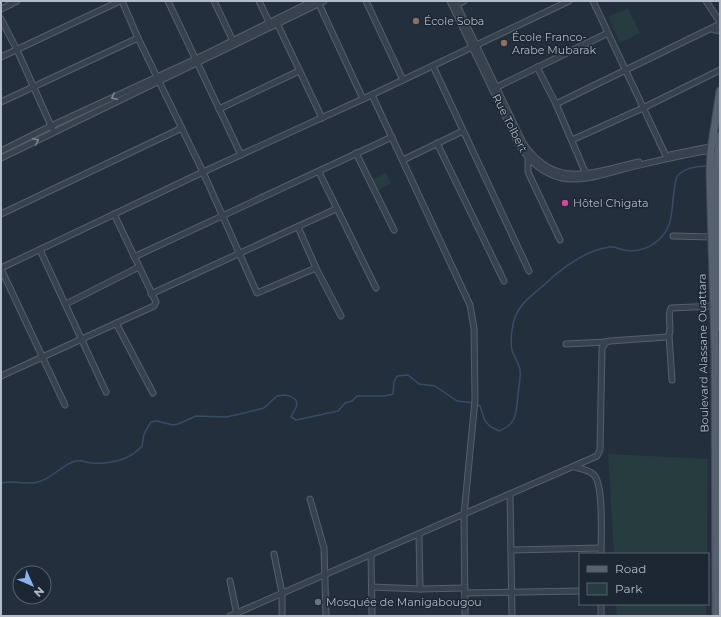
<svg xmlns="http://www.w3.org/2000/svg" width="721" height="617" font-family="Montserrat,sans-serif">
	<style>
		.green { fill: #263c3f }
		.lines { fill: none; stroke-linecap: round; stroke-linejoin: round }
		.stream { stroke: #394c67; stroke-width: 1.5 }
		.minor-casing { stroke: #565f6c; stroke-width: 7 }
		.major-casing { stroke: #414a57; stroke-width: 9 }
		.minor { stroke: #38414e; stroke-width: 5 }
		.major { stroke: #56606e; stroke-width: 7 }
		.oneway { stroke: #7c8592 }
		.education-dot { fill: #8d6e63; stroke: #1d2633; stroke-width: 1.5 }
		.hotel-dot { fill: #d1479c; stroke: #1d2633; stroke-width: 1.5 }
		.worship-dot { fill: #6b7280; stroke: #1d2633; stroke-width: 1.5 }
		.labels { text-anchor: middle; stroke-width: 3; stroke-linejoin: round; paint-order: stroke }
		.poi-label { font-size: 11px; fill: #b4bcc9; stroke: #1d2633; text-anchor: start }
		.street-label { font-size: 11px; fill: #b4bcc9; stroke: #1d2633 }
	</style>
	<rect width="100%" height="100%" fill="#242f3e"/>
	<g class="green">
		<path d="M628 8 640 33 620 43 608 17Z"/>
		<path d="M386 173 391 183 377 191 371 180Z"/>
		<path d="M608 454 708 459 707 554H614Z"/>
		<path d="M616 604H706V616H617Z"/>
	</g>
	<g class="lines">
		<path class="stream" d="M1 483C13 480 26 485 38 482 52 479 62 464 76 461 80 460 86 462 91 463 110 464 129 461 142 446L144 434 151 422 157 421 173 425 178 424 196 416 226 417 240 414 264 408 277 396 284 395 290 396 296 400 297 405 291 417 296 420 338 411 345 403 352 401 357 396H384L393 394 394 382 397 376 408 375 419 384 435 386 457 401 475 403 480 406 485 421 491 427 499 431C518 424 516 411 518 394 519 386 521 378 520 370 519 363 514 357 512 350 510 341 512 326 515 317 521 302 533 295 545 284 563 267 584 251 609 247 614 246 619 249 624 250 634 252 644 250 653 244 674 231 671 213 674 191 675 187 675 183 676 179 680 168 698 166 708 166"/>
		<defs>
			<g id="minor">
				<path d="M122 1 138 38 203 172 257 293 316 268"/>
				<path d="M168 1 241 155"/>
				<path d="M214 1 233 41"/>
				<path d="M259 1 270 24"/>
				<path d="M366 1 403 80"/>
				<path d="M450 1 519 145C529 161 544 174 562 178 582 182 604 174 623 169 653 162 683 154 713 150"/>
				<path d="M455 1 523 143C555 191 593 172 639 162"/>
				<path d="M593 1 666 156"/>
				<path d="M706 1 720 22"/>
				<path d="M318 2 363 99"/>
				<path d="M454 6 464 1"/>
				<path d="M1 9 17 1"/>
				<path d="M1 19 17 50 52 128"/>
				<path d="M276 21 322 118"/>
				<path d="M712 29 720 31"/>
				<path d="M1 57 120 1"/>
				<path d="M433 66 529 271"/>
				<path d="M537 67 556 104 586 174"/>
				<path d="M497 87 608 33"/>
				<path d="M372 95 470 305 474 328 475 400 464 515 465 616"/>
				<path d="M1 102 138 38"/>
				<path d="M556 104 720 24"/>
				<path d="M219 109 299 71"/>
				<path d="M572 140 643 108 720 70"/>
				<path d="M437 143 504 281"/>
				<path d="M1 151 51 126 196 59 313 1"/>
				<path d="M356 153 394 230"/>
				<path d="M670 155 714 146"/>
				<path d="M1 158 324 1"/>
				<path d="M528 158V172L560 240"/>
				<path d="M403 160 463 131"/>
				<path d="M319 172 376 288"/>
				<path d="M1 214 182 128"/>
				<path d="M298 227 316 268 341 316"/>
				<path d="M673 236 711 237"/>
				<path d="M40 250 106 392"/>
				<path d="M134 257 392 137"/>
				<path d="M1 268 203 172 363 99 569 1"/>
				<path d="M1 269 65 405"/>
				<path d="M151 294 336 209"/>
				<path d="M66 304 139 267"/>
				<path d="M116 323 153 393"/>
				<path d="M669 335 672 380"/>
				<path d="M566 344 606 342 610 341 667 337C674 331 666 317 671 308L717 306"/>
				<path d="M1 376 154 306 156 302 114 214"/>
				<path d="M574 467C581 469 588 469 594 475 604 485 601 538 601 554"/>
				<path d="M510 495 512 616"/>
				<path d="M310 499 324 548 326 616"/>
				<path d="M419 534 420 589"/>
				<path d="M511 550 601 548"/>
				<path d="M274 554 282 593V616"/>
				<path d="M371 555 372 616"/>
				<path d="M230 581 237 615"/>
				<path d="M372 587 420 589 465 588"/>
				<path d="M465 593 580 591"/>
				<path d="M601 604V616"/>
				<path d="M230 616 597 456 600 450 602 348 606 342"/>
			</g>
			<g id="major">
				<path d="M720 136 716 174 720 328"/>
				<path d="M716 616 715 350 710 173 711 150 720 91"/>
			</g>
		</defs>
		<use href="#minor" class="minor-casing"/>
		<use href="#major" class="major-casing"/>
		<use href="#minor" class="minor"/>
		<use href="#major" class="major"/>
	</g>
	<defs><path id="oneway-chevron" d="M-2-3.5L2.5 0L-2 3.5" fill="none" stroke-width="1.6" stroke-linecap="round" stroke-linejoin="round"/></defs>
	<g class="oneway">
		<use href="#oneway-chevron" transform="translate(114 97) rotate(155)"/>
		<use href="#oneway-chevron" transform="translate(36 141) rotate(-26)"/>
	</g>
	<g class="education-dot">
		<circle cx="416" cy="21" r="4"/>
		<circle cx="504" cy="43" r="4"/>
	</g>
	<circle class="hotel-dot" cx="565" cy="203" r="4"/>
	<circle class="worship-dot" cx="318" cy="602" r="4"/>
	<g class="labels">
		<g class="poi-label">
			<text x="424" y="25">École Soba</text>
			<text x="512" y="41">École Franco-<tspan x="512" dy="13">Arabe Mubarak</tspan></text>
			<text x="573" y="207">Hôtel Chigata</text>
			<text x="326" y="606">Mosquée de Manigabougou</text>
		</g>
		<g class="street-label">
			<text transform="translate(510 123) rotate(63)" y="4">Rue Tolbert</text>
			<text transform="translate(703 353) rotate(-91)" y="4">Boulevard Alassane Ouattara</text>
		</g>
	</g>
	<rect width="721" height="617" fill="none" stroke="#b4bcc9" stroke-width="4"/>
	<rect x="579" y="553" width="130" height="52" fill="#1d2633" stroke="#59626f"/>
	<rect x="587" y="566" width="20" height="6" fill="#56606e" stroke="#59626f"/>
	<text x="615" y="573" font-size="12" fill="#b4bcc9">Road</text>
	<rect x="587" y="583" width="20" height="12" fill="#263c3f" stroke="#59626f"/>
	<text x="615" y="593" font-size="12" fill="#b4bcc9">Park</text>
	<g transform="translate(32 585) rotate(135)"><circle r="19" fill="#1d2633" stroke="#59626f"/>
	<path d="M0-3L7 15L0 10L-7 15Z" fill="#8ab4f8"/>
	<text y="-6" font-size="11" font-weight="bold" text-anchor="middle" fill="#b4bcc9">N</text>
	</g>
</svg>
